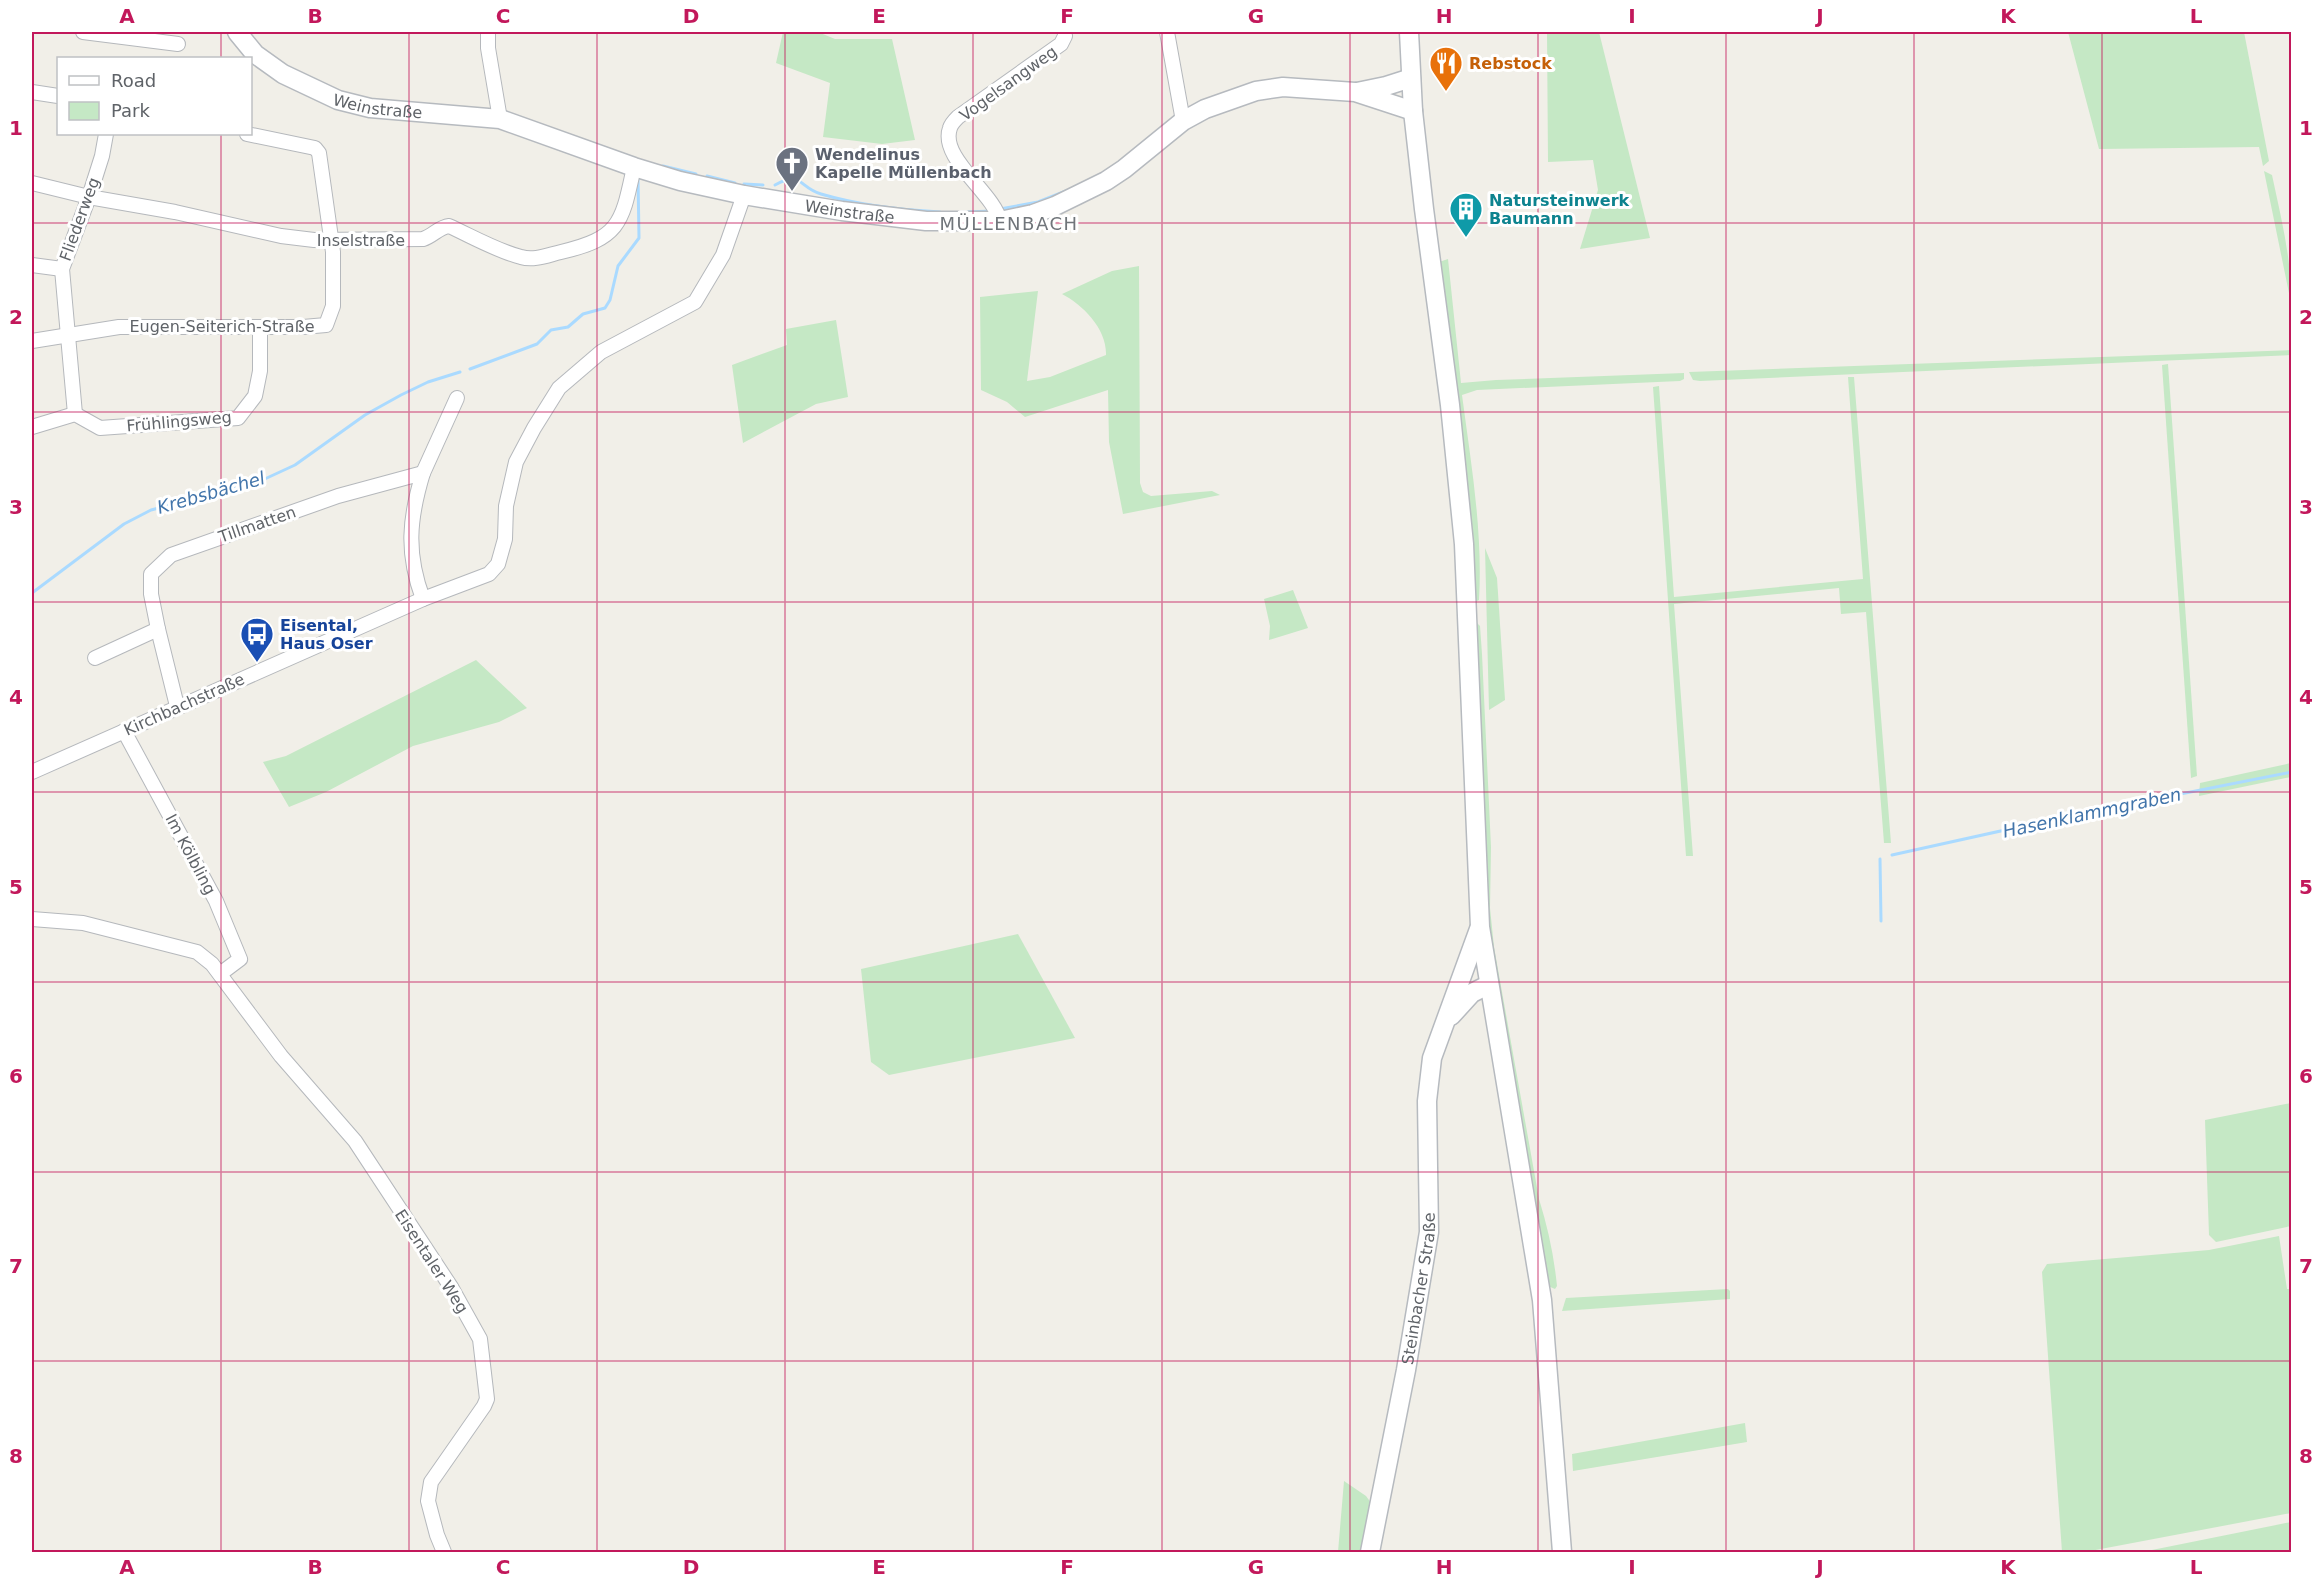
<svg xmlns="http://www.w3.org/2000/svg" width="2323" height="1584" font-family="'DejaVu Sans',sans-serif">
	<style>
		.green { fill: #c5e8c5 }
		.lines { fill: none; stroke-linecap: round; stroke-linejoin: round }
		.stream { stroke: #aadaff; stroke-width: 3 }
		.street-casing { stroke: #b5b8bc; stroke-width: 16 }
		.secondary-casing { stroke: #b6babf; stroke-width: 21 }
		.street { stroke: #fff; stroke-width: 14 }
		.secondary { stroke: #fff; stroke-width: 18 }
		.grid { fill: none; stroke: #c2185b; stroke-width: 1.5; stroke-opacity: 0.55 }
		.labels { text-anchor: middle; stroke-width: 6; stroke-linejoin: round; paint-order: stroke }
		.food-label { font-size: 16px; font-weight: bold; fill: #c56008; stroke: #fff; text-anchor: start }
		.street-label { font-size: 16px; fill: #5f6368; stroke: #fff }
		.worship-label { font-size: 16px; font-weight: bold; fill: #5b616d; stroke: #fff; text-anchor: start }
		.culture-label { font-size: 16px; font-weight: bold; fill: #0d838f; stroke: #fff; text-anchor: start }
		.transit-label { font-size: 16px; font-weight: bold; fill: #164399; stroke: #fff; text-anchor: start }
		.neighbourhood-label { font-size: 18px; letter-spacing: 1.5px; fill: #70757a; stroke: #fff }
		.water-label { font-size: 18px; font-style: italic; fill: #4174aa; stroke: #fff }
		.neatline { fill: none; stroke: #c2185b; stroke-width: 2 }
		.grid-label { font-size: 20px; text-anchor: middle; font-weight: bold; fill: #c2185b }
	</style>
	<rect width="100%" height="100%" fill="#f1efe8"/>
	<g class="green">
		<path d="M783 32H818L835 39H892L915 140 882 144 823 137 830 83 776 63Z"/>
		<path d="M1547 32H1599L1650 238 1580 249 1598 190 1593 160 1548 162Z"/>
		<path d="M2068 32H2244L2269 161 2263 166 2259 147 2099 149Z"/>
		<path d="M2264 171 2272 175C2281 218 2292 260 2291 303Z"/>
		<path d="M1448 259 1461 383 1496 380 1684 373V379L1680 381 1477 390 1462 395C1471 463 1483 532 1479 600L1477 601H1474L1439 262Z"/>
		<path d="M1139 266 1140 483 1143 492 1151 496 1212 491 1220 495 1123 514 1109 442 1108 390 1025 417 1007 402 981 390 980 297 1038 291 1027 381 1050 377 1106 355C1107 329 1083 305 1062 294L1112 271Z"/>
		<path d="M836 320 848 397 816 404 743 443 732 365 787 345 786 329Z"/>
		<path d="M2292 350 2291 355 1700 381 1693 380 1689 372Z"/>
		<path d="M2168 364 2197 776 2191 778 2162 365Z"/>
		<path d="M1848 377H1854L1891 843H1884L1866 612 1841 614 1839 588 1674 604 1693 856H1686L1653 387 1659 386 1674 597 1863 579Z"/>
		<path d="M1485 548 1497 578 1505 700 1489 710Z"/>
		<path d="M1293 590 1308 628 1269 640 1270 626 1264 599Z"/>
		<path d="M1476 622 1480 626 1482 654 1491 847 1490 908 1494 947 1539 1199C1548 1228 1554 1256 1557 1286L1555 1289 1548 1286 1487 940Z"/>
		<path d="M476 660 527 708 499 722 413 746 326 792 289 807 263 762 286 756Z"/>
		<path d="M2291 763V777L2199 796 2200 783Z"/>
		<path d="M1018 934 1075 1038 889 1075 871 1062 861 969Z"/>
		<path d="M2291 1103V1226L2216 1242 2209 1235 2205 1120Z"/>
		<path d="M2279 1236 2287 1289H2292L2291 1513 2085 1552H2062L2042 1272 2047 1264 2209 1250Z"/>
		<path d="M1728 1289 1730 1291V1299L1562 1311 1566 1298Z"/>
		<path d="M1745 1423 1747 1442 1573 1471 1572 1454Z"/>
		<path d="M1344 1481 1366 1496 1374 1507 1365 1552H1338Z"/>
		<path d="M2291 1522V1552H2142Z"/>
	</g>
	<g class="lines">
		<g class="stream">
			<path d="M663 166 696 174"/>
			<path d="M707 176 735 183"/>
			<path d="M744 184 763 185"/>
			<path d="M775 185C802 170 798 187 821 194 858 205 901 210 940 212"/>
			<path d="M1000 209 1038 202 1066 191"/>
			<path d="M968 212 991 211"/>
			<path d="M470 369 537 344 551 330 568 327 583 314 605 308 610 300 618 266 639 238 638 178"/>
			<path d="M32 593 124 524 151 510 256 483 295 465 365 415 401 395 428 382 460 372"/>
			<path d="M1892 855 2064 817 2292 772"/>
			<path d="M1880 859 1881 921"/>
		</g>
		<defs>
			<g id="street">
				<path d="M83 32 178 44"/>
				<path d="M488 32V48L500 119"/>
				<path d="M1167 32 1183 121"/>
				<path d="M32 92 58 96"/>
				<path d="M32 183 89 197 175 212 281 236 314 240 423 239C433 236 439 227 449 226 471 236 497 251 521 257 534 261 548 255 561 252 621 238 622 222 634 167"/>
				<path d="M1000 221C994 193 939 158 950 128 951 124 955 120 958 117L1061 44 1065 36"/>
				<path d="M32 265 62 269"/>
				<path d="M32 341 119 327H303L326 325 333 306V252L319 153 315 148 247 134"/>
				<path d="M75 414 62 269 89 197 102 156 106 134"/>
				<path d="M32 427 75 414 100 428 238 418 255 396 260 371V328"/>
				<path d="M423 473 457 398"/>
				<path d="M95 658 158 629"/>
				<path d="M177 706 158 629 151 594V574L171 555 338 496 423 473C409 519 406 553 423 599"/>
				<path d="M124 731 216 901 240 959 220 974"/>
				<path d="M32 772 423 599 489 574 498 564 505 539 506 506 516 462 534 428 559 388 601 352 695 302 723 255 744 195"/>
				<path d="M32 919 83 923 197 952 212 964 281 1056 355 1141 451 1287 480 1339 487 1399 484 1406 431 1482 428 1501 437 1535 444 1552"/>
			</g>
			<g id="secondary">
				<path id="s1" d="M237 32 255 54 283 74 338 100 370 108 500 119 634 167 680 181 744 195 842 211 926 221H1000L1033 214 1055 206 1106 181 1124 169 1183 121 1205 109 1256 91 1283 87 1355 92 1413 111"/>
				<path d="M1409 32 1413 111 1424 209 1450 405 1464 544 1480 927 1542 1300 1562 1552"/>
				<path d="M1357 92 1386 86 1411 78"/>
				<path d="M1451 1016 1472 993 1488 985"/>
				<path id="s2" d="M1370 1552 1406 1370 1429 1232 1427 1101 1432 1058 1479 929"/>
			</g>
		</defs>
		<use href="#street" class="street-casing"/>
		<use href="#secondary" class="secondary-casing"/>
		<use href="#street" class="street"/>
		<use href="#secondary" class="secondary"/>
	</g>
	<path class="grid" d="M221 32V58M409 32V1552M597 32V1552M785 32V1552M973 32V1552M1162 32V1552M1350 32V1552M1538 32V1552M1726 32V1552M1914 32V1552M2102 32V1552M221 134V1552M32 223H2292M32 412H2292M32 602H2292M32 792H2292M32 982H2292M32 1172H2292M32 1361H2292"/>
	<defs>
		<symbol id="restaurant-pin" viewBox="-11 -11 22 30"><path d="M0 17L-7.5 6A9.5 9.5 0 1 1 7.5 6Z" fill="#e8710a" stroke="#fff"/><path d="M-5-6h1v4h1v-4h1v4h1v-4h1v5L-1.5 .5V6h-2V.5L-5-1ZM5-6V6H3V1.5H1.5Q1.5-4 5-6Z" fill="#fff"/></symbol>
		<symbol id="church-pin" viewBox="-11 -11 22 30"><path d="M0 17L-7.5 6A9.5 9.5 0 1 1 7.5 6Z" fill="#6b7280" stroke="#fff"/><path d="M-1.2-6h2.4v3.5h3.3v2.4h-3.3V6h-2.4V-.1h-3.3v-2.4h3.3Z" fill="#fff"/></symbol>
		<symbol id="building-pin" viewBox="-11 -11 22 30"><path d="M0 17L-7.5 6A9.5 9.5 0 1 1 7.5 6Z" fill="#0f9aa8" stroke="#fff"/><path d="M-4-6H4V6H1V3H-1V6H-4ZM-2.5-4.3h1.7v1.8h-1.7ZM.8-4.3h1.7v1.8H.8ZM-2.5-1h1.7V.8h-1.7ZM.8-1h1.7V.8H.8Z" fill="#fff"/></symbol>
		<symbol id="bus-pin" viewBox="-11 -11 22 30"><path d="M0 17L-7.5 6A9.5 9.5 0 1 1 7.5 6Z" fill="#1a4fb4" stroke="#fff"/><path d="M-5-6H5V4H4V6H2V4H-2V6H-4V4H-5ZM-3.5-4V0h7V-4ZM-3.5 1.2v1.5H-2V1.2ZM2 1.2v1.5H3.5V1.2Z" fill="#fff"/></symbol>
	</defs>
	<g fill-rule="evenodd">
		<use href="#restaurant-pin" x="1427" y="44" width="38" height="52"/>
		<use href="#church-pin" x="773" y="144" width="38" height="52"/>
		<use href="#building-pin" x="1447" y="190" width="38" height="52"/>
		<use href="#bus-pin" x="238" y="615" width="38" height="52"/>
	</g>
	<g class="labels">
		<g class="food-label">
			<text x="1469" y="69">Rebstock</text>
		</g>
		<g class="street-label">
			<text transform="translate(1008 83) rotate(-36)" y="6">Vogelsangweg</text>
			<text dy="6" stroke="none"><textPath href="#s1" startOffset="164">Weinstraße</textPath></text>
			<text dy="6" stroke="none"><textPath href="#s1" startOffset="650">Weinstraße</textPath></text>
			<text transform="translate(79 219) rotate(-70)" y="6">Fliederweg</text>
			<text x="361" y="246">Inselstraße</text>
			<text x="222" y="332">Eugen-Seiterich-Straße</text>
			<text transform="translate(179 421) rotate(-5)" y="6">Frühlingsweg</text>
			<text transform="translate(257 524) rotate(-19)" y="6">Tillmatten</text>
			<text transform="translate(184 704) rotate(-24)" y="6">Kirchbachstraße</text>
			<text transform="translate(191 854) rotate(62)" y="6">Im Kölbling</text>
			<text transform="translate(432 1261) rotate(57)" y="6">Eisentaler Weg</text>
			<text dy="6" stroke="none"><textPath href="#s2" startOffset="268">Steinbacher Straße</textPath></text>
		</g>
		<g class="worship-label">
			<text x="815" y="160">Wendelinus<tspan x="815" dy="18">Kapelle Müllenbach</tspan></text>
		</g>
		<g class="culture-label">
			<text x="1489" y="206">Natursteinwerk<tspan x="1489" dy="18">Baumann</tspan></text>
		</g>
		<g class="transit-label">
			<text x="280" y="631">Eisental,<tspan x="280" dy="18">Haus Oser</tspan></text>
		</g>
		<g class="neighbourhood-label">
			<text x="1009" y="230">MÜLLENBACH</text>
		</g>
		<g class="water-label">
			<text transform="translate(211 493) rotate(-16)" y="6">Krebsbächel</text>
			<text transform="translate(2092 813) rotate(-12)" y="6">Hasenklammgraben</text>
		</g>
	</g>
	<rect width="2323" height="1584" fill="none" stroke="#ffffff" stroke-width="66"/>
	<rect x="57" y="57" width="195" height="78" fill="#ffffff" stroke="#bfc1c3" stroke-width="1.5"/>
	<rect x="69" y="76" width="30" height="9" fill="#ffffff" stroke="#bfc1c3" stroke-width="1.5"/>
	<text x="111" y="87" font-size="18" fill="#5f6368">Road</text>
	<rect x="69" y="102" width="30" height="18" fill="#c5e8c5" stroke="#bfc1c3" stroke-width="1.5"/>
	<text x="111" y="117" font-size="18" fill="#5f6368">Park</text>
	<rect x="33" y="33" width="2257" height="1518" class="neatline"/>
	<g class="grid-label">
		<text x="127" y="23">A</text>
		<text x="315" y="23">B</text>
		<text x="503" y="23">C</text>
		<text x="691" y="23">D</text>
		<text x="879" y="23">E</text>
		<text x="1067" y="23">F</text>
		<text x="1256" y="23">G</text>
		<text x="1444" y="23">H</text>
		<text x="1632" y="23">I</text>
		<text x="1820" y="23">J</text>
		<text x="2008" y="23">K</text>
		<text x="2196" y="23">L</text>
		<text x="16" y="135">1</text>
		<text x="2306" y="135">1</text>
		<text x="16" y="324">2</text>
		<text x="2306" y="324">2</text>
		<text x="16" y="514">3</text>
		<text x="2306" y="514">3</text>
		<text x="16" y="704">4</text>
		<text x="2306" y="704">4</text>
		<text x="16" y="894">5</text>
		<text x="2306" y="894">5</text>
		<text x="16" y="1083">6</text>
		<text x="2306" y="1083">6</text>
		<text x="16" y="1273">7</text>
		<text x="2306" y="1273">7</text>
		<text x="16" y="1463">8</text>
		<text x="2306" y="1463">8</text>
		<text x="127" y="1574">A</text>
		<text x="315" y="1574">B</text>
		<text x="503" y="1574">C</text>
		<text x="691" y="1574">D</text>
		<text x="879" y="1574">E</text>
		<text x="1067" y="1574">F</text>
		<text x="1256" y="1574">G</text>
		<text x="1444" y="1574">H</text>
		<text x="1632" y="1574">I</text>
		<text x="1820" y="1574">J</text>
		<text x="2008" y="1574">K</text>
		<text x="2196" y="1574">L</text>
	</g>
</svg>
